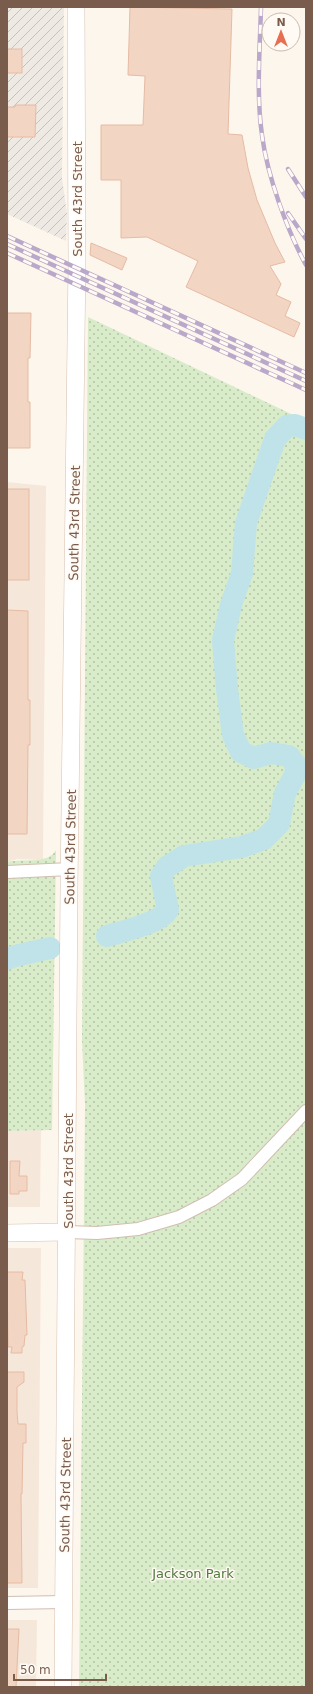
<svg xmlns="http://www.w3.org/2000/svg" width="313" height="1694" font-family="'DejaVu Sans',sans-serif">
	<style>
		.residential { fill: #f5e8da }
		.industrial { fill: url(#industrial-furrows) }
		.park { fill: url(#park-dots) }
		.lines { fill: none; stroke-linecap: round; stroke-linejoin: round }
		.river { stroke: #bfe3e8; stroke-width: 22 }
		.building { fill: #f3d5c3; stroke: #e6bba3 }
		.street-casing { stroke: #d1beb0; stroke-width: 14 }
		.secondary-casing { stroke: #d6c0b0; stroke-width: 18 }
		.street { stroke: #fff; stroke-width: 12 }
		.secondary { stroke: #fff; stroke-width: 17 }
		.rail-casing { stroke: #b9a8c9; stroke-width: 4.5 }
		.rail { stroke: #fffaf3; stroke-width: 3; stroke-dasharray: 9; stroke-linecap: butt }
		.labels { text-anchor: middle; stroke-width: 3; stroke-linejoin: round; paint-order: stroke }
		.street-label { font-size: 13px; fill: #7a5c4d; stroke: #fffaf3 }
		.park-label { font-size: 13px; fill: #537a41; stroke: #fffaf3 }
	</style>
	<defs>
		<pattern id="industrial-furrows" width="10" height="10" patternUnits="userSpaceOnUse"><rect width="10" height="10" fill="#efe9e4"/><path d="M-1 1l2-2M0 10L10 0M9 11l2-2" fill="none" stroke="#c7c0bb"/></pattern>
		<pattern id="park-dots" width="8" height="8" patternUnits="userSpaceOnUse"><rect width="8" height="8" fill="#d8ecc9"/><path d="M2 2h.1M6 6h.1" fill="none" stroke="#b4c2a5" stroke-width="1.8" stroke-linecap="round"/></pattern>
	</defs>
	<rect width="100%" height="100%" fill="#fdf6ec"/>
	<g class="residential">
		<path d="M7 482 46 486 43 860 17 859 7 862Z"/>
		<path d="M41 1130 40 1207H7V1131Z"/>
		<path d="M7 1248H41L38 1588H7Z"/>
		<path d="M7 1620H37L36 1687H7Z"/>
	</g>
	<path class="industrial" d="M7 7H64L62 178 67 214 66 241 7 214Z"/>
	<g class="park">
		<path d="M88 317 306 421V1687H79L84 1210 85 1105 82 1040Z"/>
		<path d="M56 850 52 1130 7 1131V862C23 858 48 865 56 850Z"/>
	</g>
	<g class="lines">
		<g class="river">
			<path d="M107 936C123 931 159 924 168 910L161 876 167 867 184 856 242 847 264 839 279 824 285 793 295 775 296 765 289 756 271 753 254 758 241 752 233 735 227 689 223 640 231 605 242 573 246 523 275 439 287 426 295 425 306 429"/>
			<path d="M7 959 15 956 50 948"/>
		</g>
	</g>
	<g class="building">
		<path d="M130 7 232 9 228 134 242 135 248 168 257 200 275 243 285 262 270 266 281 284 276 295 291 302 285 316 300 323 294 337 186 287 198 261 147 237 121 238V180H101V125H143L145 76 128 75Z"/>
		<rect x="7" y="49" width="15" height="24"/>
		<path d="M15 105H36L35 137H7V107H15Z"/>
		<path d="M91 243 127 258 122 270 90 255Z"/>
		<path d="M7 313H31L30 358H28V402H30V448H7Z"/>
		<rect x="7" y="489" width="22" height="91"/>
		<path d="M7 610 28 611V700H30V745H28L27 834H7Z"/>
		<path d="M10 1161H20L19 1176H27V1191H19V1194H10Z"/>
		<path d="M7 1272H23L22 1280H25L27 1335H25L24 1346 22 1347V1353H11L12 1347H8Z"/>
		<path d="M7 1372H24V1382L17 1387V1412L18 1424H26V1443H23L22 1494H21L22 1583H7Z"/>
		<path d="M7 1629H19L16 1687H7Z"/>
	</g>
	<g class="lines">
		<defs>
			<g id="street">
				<path d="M7 872 70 869"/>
				<path d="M67 1232 97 1233 138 1229 179 1217 212 1200 242 1179 306 1111"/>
				<path d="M7 1603 64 1602"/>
			</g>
			<g id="secondary">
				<path d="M7 1233 67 1232"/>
				<path d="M63 1687 69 888 77 262 76 7"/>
			</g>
		</defs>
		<use href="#street" class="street-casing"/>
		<use href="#secondary" class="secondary-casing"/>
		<use href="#street" class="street"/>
		<use href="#secondary" class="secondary"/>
		<defs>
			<g id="rail">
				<path d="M261 7C260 49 256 93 262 135 267 175 287 230 306 265"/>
				<path d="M288 169 306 197"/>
				<path d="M288 213 306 239"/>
				<path d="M7 236 306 373"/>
				<path d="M7 244 306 381"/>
				<path d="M7 253 306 390"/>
			</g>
		</defs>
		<use href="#rail" class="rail-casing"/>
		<use href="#rail" class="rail"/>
	</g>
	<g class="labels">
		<g class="street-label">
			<text transform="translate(77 199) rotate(-90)" y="5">South 43rd Street</text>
			<text transform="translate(74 523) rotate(-89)" y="5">South 43rd Street</text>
			<text transform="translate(70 847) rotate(-89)" y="5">South 43rd Street</text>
			<text transform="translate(68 1171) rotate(-90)" y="5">South 43rd Street</text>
			<text transform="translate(65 1495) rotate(-89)" y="5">South 43rd Street</text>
		</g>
		<g class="park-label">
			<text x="193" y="1578">Jackson Park</text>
		</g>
	</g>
	<rect width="313" height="1694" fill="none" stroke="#7a5c4d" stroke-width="16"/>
	<g transform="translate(281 32)"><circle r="19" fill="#fffaf3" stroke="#cabbb1"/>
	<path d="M0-3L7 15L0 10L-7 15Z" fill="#e76f51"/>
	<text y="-6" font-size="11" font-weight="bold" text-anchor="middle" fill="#7a5c4d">N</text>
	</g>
	<path d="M14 1674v6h92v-6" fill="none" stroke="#7a5c4d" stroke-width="2"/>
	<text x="20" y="1674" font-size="12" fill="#7a5c4d" stroke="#fffaf3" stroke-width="3" paint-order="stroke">50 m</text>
</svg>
